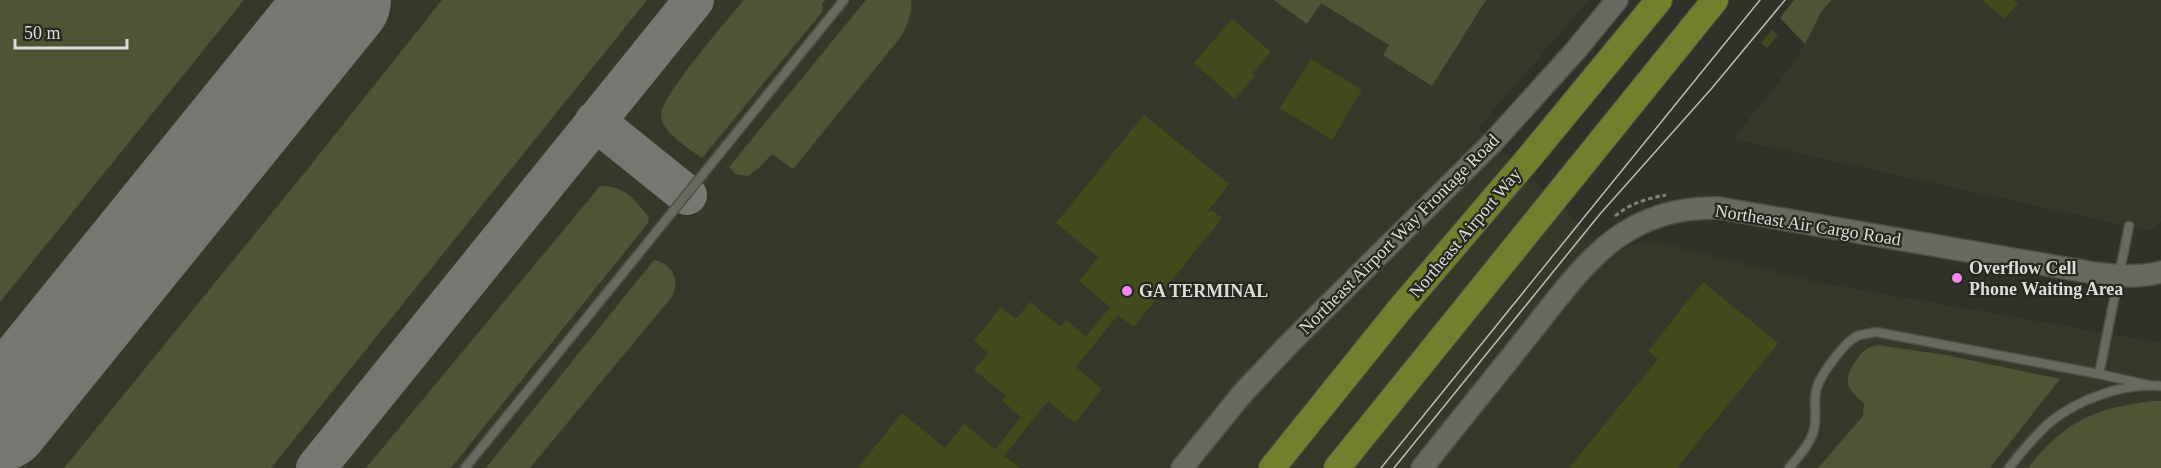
<svg xmlns="http://www.w3.org/2000/svg" width="2161" height="468" font-family="'Times New Roman',serif">
	<style>
		.built { fill: #353929 }
		.green { fill: #4d5534 }
		.lines { fill: none; stroke-linecap: round; stroke-linejoin: round }
		.taxiway { stroke: #767770; stroke-width: 40 }
		.runway { stroke: #767770; stroke-width: 102 }
		.building { fill: #414b1c }
		.service-casing { stroke: #4f5148; stroke-width: 11 }
		.tertiary-casing { stroke: #4f5148; stroke-width: 24 }
		.primary-casing { stroke: #4f5148; stroke-width: 28 }
		.path { stroke: #80827a; stroke-width: 3; stroke-dasharray: 4.5 3; stroke-linecap: butt }
		.service { stroke: #676a5f; stroke-width: 8 }
		.tertiary { stroke: #676a5f; stroke-width: 21 }
		.primary { stroke: #72802e; stroke-width: 26 }
		.tram { stroke: #bbbcb6; stroke-width: 1.5 }
		.poi-dot { fill: #f589ef; stroke: #26281f; stroke-width: 2 }
		.labels { text-anchor: middle; stroke-width: 4.5; stroke-linejoin: round; paint-order: stroke }
		.street-label { font-size: 18px; fill: #dcddd7; stroke: #26281f }
		.poi-label { font-size: 18px; font-weight: bold; fill: #dcddd7; stroke: #26281f; text-anchor: start }
	</style>
	<rect width="100%" height="100%" fill="#303229"/>
	<g class="built">
		<path d="M0 0H1589L1478 128 1611 253 1648 240 1816 282 2161 343V468H0Z"/>
		<path d="M1832 0H2161V221L2151 231 1733 139 1793 64 1821 12Z"/>
	</g>
	<g class="green">
		<path d="M0 0H244L0 302Z"/>
		<path d="M442 0H647L271 468H64L306 171Z"/>
		<path d="M744 0H825L822 3 823 11 702 158C689 148 663 134 661 116 659 98 729 18 744 0Z"/>
		<path d="M866 0H911C913 12 907 27 900 38L793 169 772 154 760 167 748 176 736 174 729 167Z"/>
		<path d="M1274 0H1486L1432 86 1383 55 1389 45 1321 3 1307 24Z"/>
		<path d="M1794 0H1832L1821 12 1805 44 1780 18Z"/>
		<path d="M600 186C626 186 633 199 649 217L648 223 451 468H366Z"/>
		<path d="M654 260C672 263 682 282 671 298L530 468H486Z"/>
		<path d="M1877 345 1946 355 2060 379 1990 468H1818L1863 416 1864 403C1848 391 1842 381 1855 362 1862 352 1865 348 1877 345Z"/>
		<path d="M2161 401V468H2028C2057 430 2086 411 2133 404 2142 403 2152 400 2161 401Z"/>
	</g>
	<g class="lines">
		<g class="taxiway">
			<path d="M595 121 687 195"/>
			<path d="M316 468 694 0"/>
		</g>
		<path class="runway" d="M0 420 340 0"/>
	</g>
	<g class="building">
		<path d="M1982 0H2014L2018 3 2005 19Z"/>
		<path d="M1232 19 1271 52 1252 74 1255 76 1235 99 1194 63Z"/>
		<path d="M1772 30 1778 35 1767 48 1761 43Z"/>
		<path d="M1311 59 1362 90 1332 140 1280 108Z"/>
		<path d="M1144 115 1229 184 1208 211 1210 212 1212 211 1222 218 1134 327 1118 315 1076 367 1102 389 1075 423 1048 401 1004 456 1020 468H858L902 413 945 448 964 424 995 449 1005 437 1021 417 1002 401 1006 396 974 370 988 353 974 341 1001 307 1016 319 1030 302 1061 327 1066 320 1086 337 1110 307 1079 281 1098 257 1056 223Z"/>
		<path d="M1703 282 1778 343 1677 468H1569L1658 359 1648 351Z"/>
	</g>
	<g class="lines">
		<defs>
			<g id="service">
				<path d="M2099 374 2129 226"/>
				<path d="M465 468 844 0"/>
				<path d="M1789 468C1798 457 1808 447 1813 433 1818 420 1813 406 1816 392 1818 377 1844 343 1857 336 1863 334 1870 333 1876 332L2099 374 2148 385"/>
				<path d="M2009 468C2021 452 2034 437 2049 423 2078 399 2123 383 2161 386"/>
			</g>
			<g id="tertiary">
				<path d="M1182 468 1242 394 1288 345 1493 142 1576 50 1617 0"/>
				<path d="M1422 468C1455 426 1489 385 1522 343 1579 273 1617 205 1719 208L2094 273C2116 276 2139 278 2161 272"/>
			</g>
			<g id="primary">
				<path d="M1272 468 1400 309 1528 159 1659 0"/>
				<path d="M1337 468 1715 0"/>
			</g>
		</defs>
		<use href="#service" class="service-casing"/>
		<use href="#tertiary" class="tertiary-casing"/>
		<use href="#primary" class="primary-casing"/>
		<path class="path" d="M1615 216C1631 203 1646 199 1666 195"/>
		<use href="#service" class="service"/>
		<use href="#tertiary" class="tertiary"/>
		<use href="#primary" class="primary"/>
		<g class="tram">
			<path d="M1381 468 1760 0"/>
			<path d="M1394 468 1600 214 1712 88 1785 0"/>
		</g>
	</g>
	<g class="poi-dot">
		<circle cx="1957" cy="278" r="6"/>
		<circle cx="1127" cy="291" r="6"/>
	</g>
	<g class="labels">
		<g class="street-label">
			<text transform="translate(1808 225) rotate(9)" y="6">Northeast Air Cargo Road</text>
			<text transform="translate(1465 233) rotate(-50)" y="6">Northeast Airport Way</text>
			<text transform="translate(1399 234) rotate(-45)" y="6">Northeast Airport Way Frontage Road</text>
		</g>
		<g class="poi-label">
			<text x="1969" y="274">Overflow Cell<tspan x="1969" dy="21">Phone Waiting Area</tspan></text>
			<text x="1139" y="297">GA TERMINAL</text>
		</g>
	</g>
	<path d="M15 39v9h112v-9" fill="none" stroke="#dcddd7" stroke-width="3"/>
	<text x="24" y="39" font-size="18" fill="#dcddd7" stroke="#26281f" stroke-width="4.5" paint-order="stroke">50 m</text>
</svg>
